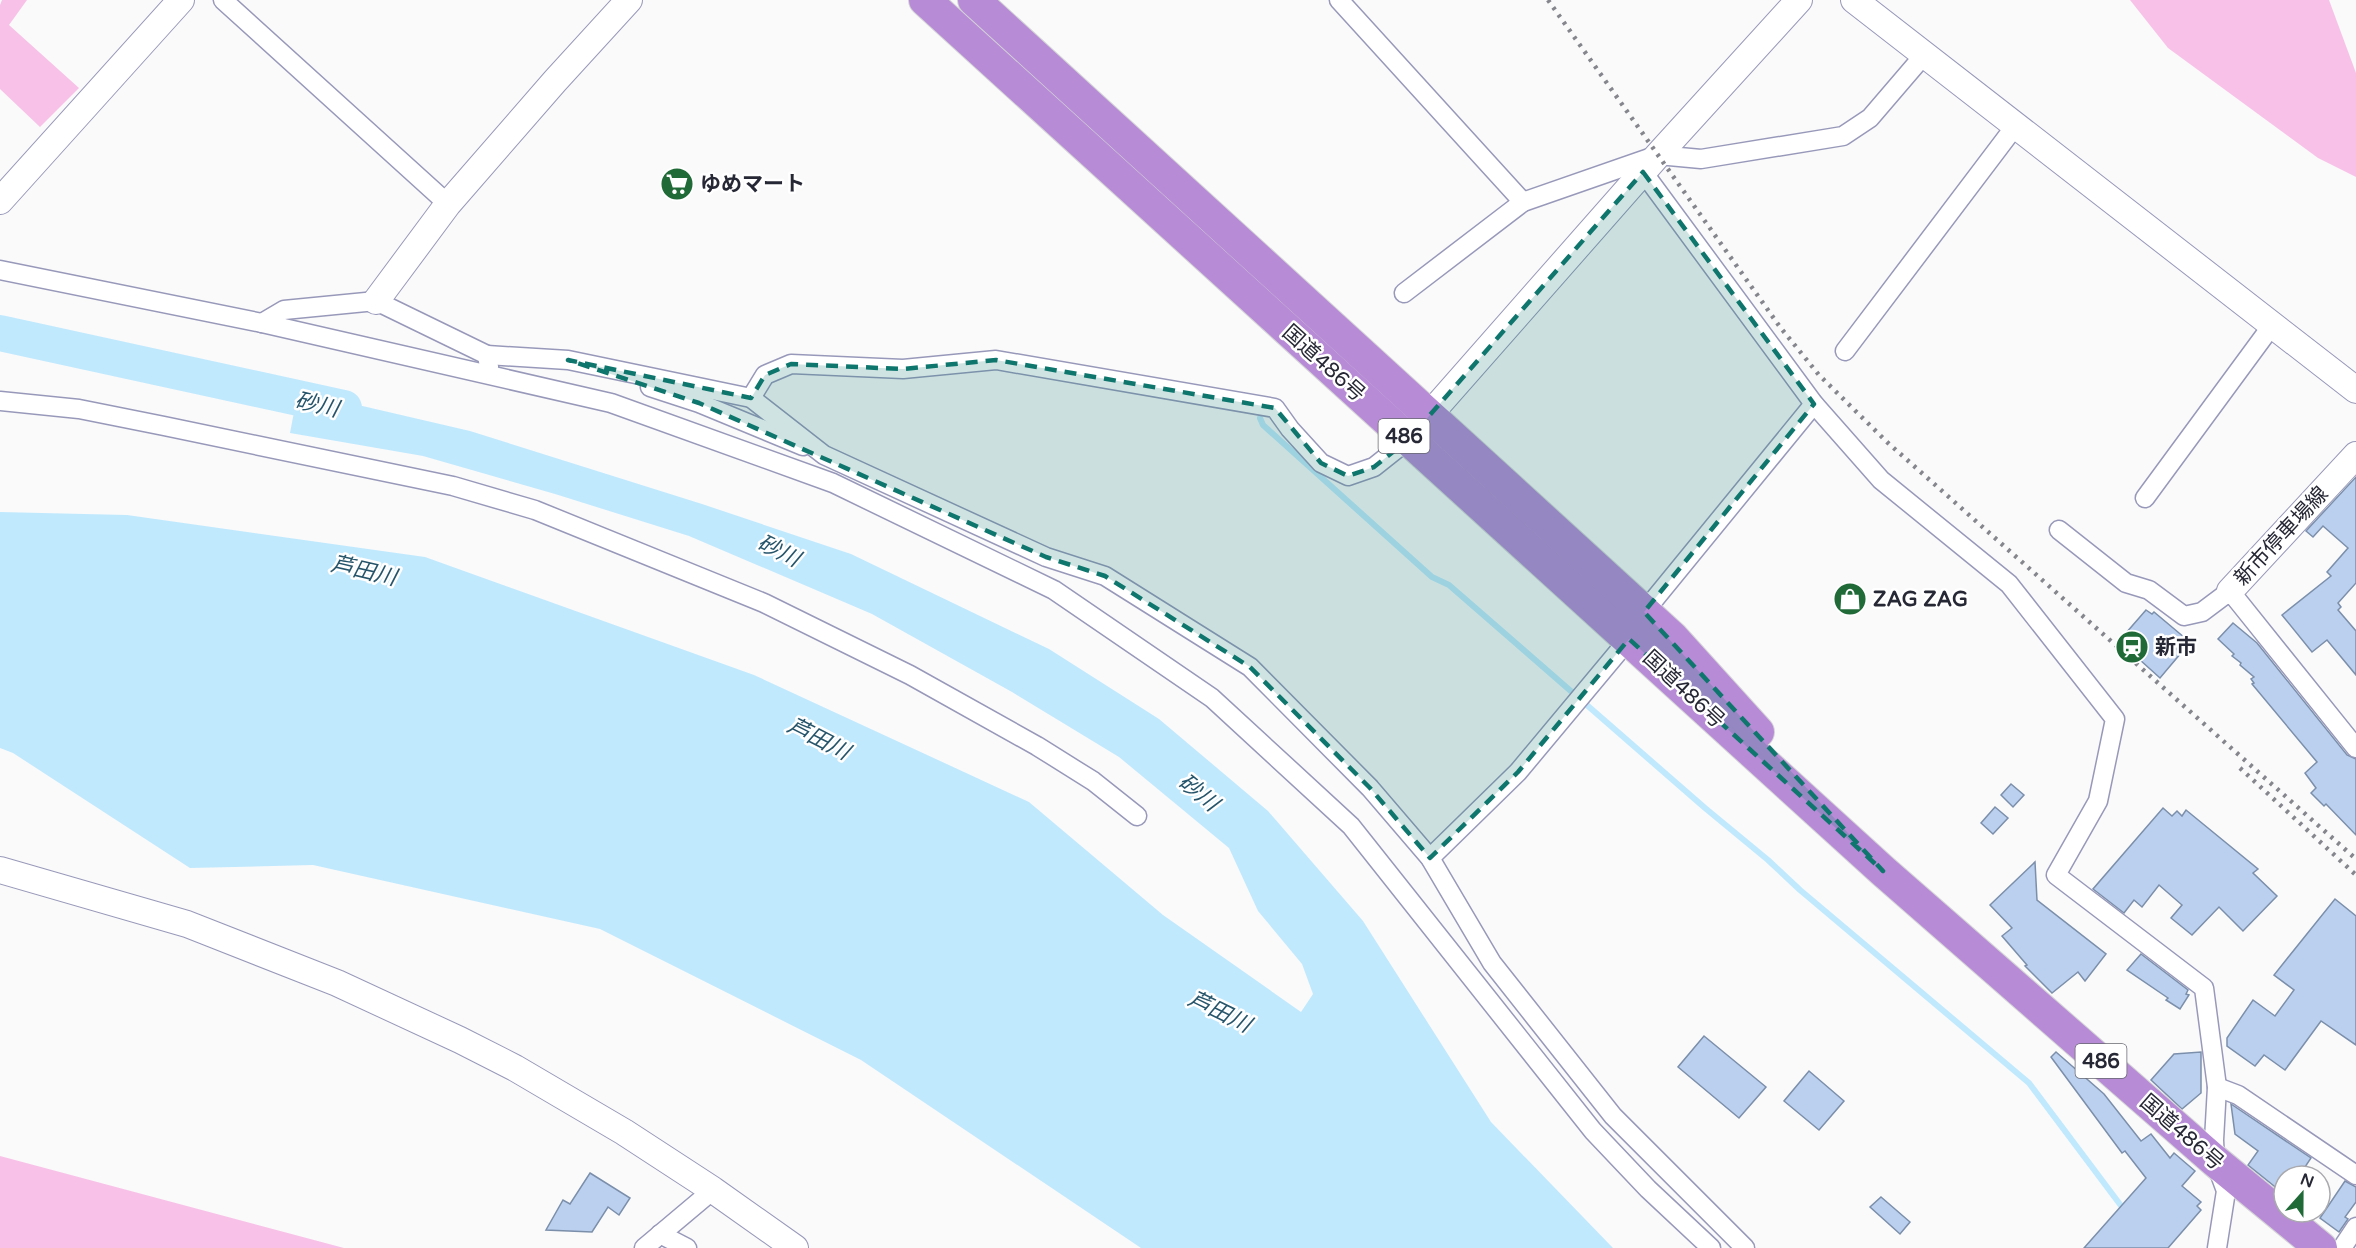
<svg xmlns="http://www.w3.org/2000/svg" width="2356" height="1248" font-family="'Varela Round','Noto Sans JP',sans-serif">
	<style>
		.green { fill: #f8c2e8 }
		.water { fill: #c1e9fe }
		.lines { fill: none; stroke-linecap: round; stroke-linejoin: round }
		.stream { stroke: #c1e9fe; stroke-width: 6 }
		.river { stroke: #c1e9fe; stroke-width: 36 }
		.building { fill: #bbd0ef; stroke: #7b8fab; stroke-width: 1.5 }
		.street-casing { stroke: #9899ba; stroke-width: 21 }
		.secondary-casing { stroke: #9899ba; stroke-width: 28 }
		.highway-casing { stroke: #d4d4d7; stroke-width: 34 }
		.street { stroke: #fff; stroke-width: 18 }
		.secondary { stroke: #fff; stroke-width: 26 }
		.highway { stroke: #b78bd6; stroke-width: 32 }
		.rail { stroke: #85868d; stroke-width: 4.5; stroke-dasharray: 3 6; stroke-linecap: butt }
		.marked { fill: #0f766e; fill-opacity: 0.2; stroke: #0f766e; stroke-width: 4.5; stroke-dasharray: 12 8; stroke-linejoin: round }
		.labels { text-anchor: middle; stroke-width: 5; stroke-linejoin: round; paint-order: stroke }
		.shield { fill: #fff; stroke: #686872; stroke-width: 1.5 }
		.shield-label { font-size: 20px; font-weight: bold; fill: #272835 }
		.poi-label { font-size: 21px; font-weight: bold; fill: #272835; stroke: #fff; text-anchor: start }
		.street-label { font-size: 21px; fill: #272835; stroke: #fff }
		.water-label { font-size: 22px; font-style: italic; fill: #26556b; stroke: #fff }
	</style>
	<rect width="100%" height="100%" fill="#fafafa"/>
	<g class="green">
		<path d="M2 0H27L9 25 79 88 40 127 0 89V5Z"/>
		<path d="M2130 0H2329L2356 73V177L2318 158 2168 48Z"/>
		<path d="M0 1156 344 1248H0Z"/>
	</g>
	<path class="water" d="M298 391 470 431 702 504 851 554 1049 649 1159 719 1268 811 1363 921 1491 1122 1613 1248H1141L861 1060 600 929 313 865 190 868 13 753 0 748V512L127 515 425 557 754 675 1029 802 1163 915 1301 1012 1313 994 1302 964 1258 911 1229 848 1119 757 1012 692 872 614 689 536 555 494 423 456 290 433Z"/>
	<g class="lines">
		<path class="stream" d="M1260 418 1263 425 1432 577 1449 585 1705 808 1768 860 1800 890 2029 1083 2125 1211"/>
		<path class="river" d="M0 333 344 408"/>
	</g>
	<g class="building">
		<path d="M2356 477V583L2338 603 2341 607 2338 610 2356 631V675L2327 640 2312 652 2282 615 2331 576 2327 572 2348 548 2323 526 2313 537 2306 531Z"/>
		<path d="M2146 610 2152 614 2154 612 2185 638 2176 649 2181 653 2160 678 2119 641Z"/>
		<path d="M2233 623 2257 643 2347 755 2356 759V835L2326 804 2324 806 2311 793 2316 788 2305 773 2317 762 2252 684 2254 683 2251 679 2254 677 2240 665 2241 663 2232 656 2234 654 2218 639Z"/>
		<path d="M2011 784 2024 795 2013 807 2001 795Z"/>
		<path d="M1995 807 2008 818 1993 834 1981 823Z"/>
		<path d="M2163 808 2172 816 2177 811 2182 816 2186 810 2258 869 2253 873 2277 896 2243 931 2219 907 2192 935 2171 918 2182 905 2159 885 2142 907 2134 900 2124 913 2093 889Z"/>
		<path d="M2035 862 2037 900 2106 954 2085 981 2078 972 2052 993 2025 966 2027 965 2002 936 2012 928 1990 905Z"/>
		<path d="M2335 899 2356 916V1045L2321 1021 2285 1070 2264 1055 2255 1066 2227 1046V1038L2253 1000 2275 1016 2294 990 2274 975Z"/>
		<path d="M2141 954 2188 990 2186 994 2189 995 2180 1009 2166 1000 2168 998 2127 970Z"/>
		<path d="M1704 1036 1766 1087 1739 1118 1678 1067Z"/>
		<path d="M2056 1052 2104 1094 2141 1141 2151 1134 2170 1158 2174 1153 2195 1171 2182 1186 2201 1202 2197 1206 2201 1210 2168 1248H2084L2146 1178 2125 1151 2122 1153 2051 1057Z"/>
		<path d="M2201 1052V1093L2182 1109 2151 1080 2174 1054Z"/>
		<path d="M1809 1071 1844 1101 1819 1130 1784 1101Z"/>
		<path d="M2231 1104 2311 1158 2299 1176H2284V1194L2248 1165 2258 1151 2235 1134Z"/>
		<path d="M590 1173 630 1198 619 1215 608 1207 592 1232 546 1230 563 1200 570 1204Z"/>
		<path d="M2345 1181 2356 1187V1202L2345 1217 2348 1219 2339 1232 2320 1218Z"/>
		<path d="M1881 1197 1910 1222 1900 1234 1870 1207Z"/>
	</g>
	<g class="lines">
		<defs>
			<g id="street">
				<path d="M223 0 448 204"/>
				<path d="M1339 0 1523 202"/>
				<path d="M1643 172 1814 404 1881 480 2009 584 2115 719 2098 801 2056 875 2204 988 2217 1087 2214 1140 2215 1161 2226 1191 2217 1248"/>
				<path d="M0 270 262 323 611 403 833 483 1054 590 1212 698 1351 826 1593 1131 1648 1189 1711 1248"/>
				<path d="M1404 293 1523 202 1658 155 1701 159 1843 136 1870 118 1924 55"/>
				<path d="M262 323 284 310 376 301 487 355 489 367"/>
				<path d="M1845 351 2016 125"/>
				<path d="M487 355 568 360 751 398 824 455 1046 557 1105 576 1250 667 1370 788 1430 858 1492 963 1613 1116 1745 1248"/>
				<path d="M650 387 699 403 803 446"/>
				<path d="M751 398 765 375 791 364 903 369 996 360 1275 408 1290 429 1321 463 1348 476 1374 467 1408 440"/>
				<path d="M0 401 79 409 164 426 453 486 535 510 764 603 910 675 1037 746 1093 781 1137 816"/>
				<path d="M2145 498 2273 324"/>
				<path d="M2059 530 2126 583 2149 590 2184 616 2202 612 2230 591 2356 748"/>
				<path d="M1644 612 1814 404"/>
				<path d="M1430 858 1518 772 1629 639"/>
				<path d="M2217 1087 2238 1095 2356 1175"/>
				<path d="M660 1234 687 1248"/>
				<path d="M644 1248 713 1190"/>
				<path d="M2342 1248 2356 1227"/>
			</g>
			<g id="secondary">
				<path d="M1854 0 2356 390"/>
				<path d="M0 201 181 0"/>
				<path d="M376 301 448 204 555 81 629 0"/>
				<path d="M1416 430 1658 155 1799 0"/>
				<path d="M2230 591 2356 455"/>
				<path d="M0 870 187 924 337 983 460 1040 515 1068 624 1132 713 1190 795 1248"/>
			</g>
			<g id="highway">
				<path d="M925 0 1883 871 2215 1161 2321 1248"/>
				<path d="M974 0 1672 637 1758 732"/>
			</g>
		</defs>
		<use href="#street" class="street-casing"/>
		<use href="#secondary" class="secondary-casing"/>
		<use href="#highway" class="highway-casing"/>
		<use href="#street" class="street"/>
		<use href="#secondary" class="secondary"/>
		<use href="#highway" class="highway"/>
		<g class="rail">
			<path d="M1548 0 1780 327 1819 375 1887 442 2356 859"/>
			<path d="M2240 768 2356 875"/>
		</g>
	</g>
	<path class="marked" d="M1643 172 1814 404 1644 612 1883 871 1629 639 1518 772 1430 858 1370 788 1250 667 1105 576 1046 557 699 403 568 360 751 398 765 375 791 364 903 369 996 360 1275 408 1321 463 1348 476 1374 467 1408 440Z"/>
	<defs>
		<symbol id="supermarket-disc" viewBox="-11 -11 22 22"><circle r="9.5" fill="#206a38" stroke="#fff"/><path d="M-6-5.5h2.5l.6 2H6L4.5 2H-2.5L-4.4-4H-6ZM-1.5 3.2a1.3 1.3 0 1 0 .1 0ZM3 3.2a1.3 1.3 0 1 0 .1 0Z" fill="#fff"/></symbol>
		<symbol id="shop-disc" viewBox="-11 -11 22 22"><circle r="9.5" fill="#206a38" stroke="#fff"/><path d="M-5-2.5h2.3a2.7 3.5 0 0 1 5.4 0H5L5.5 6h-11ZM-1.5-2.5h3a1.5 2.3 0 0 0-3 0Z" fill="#fff"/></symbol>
		<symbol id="station-disc" viewBox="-11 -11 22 22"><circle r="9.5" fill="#206a38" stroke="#fff"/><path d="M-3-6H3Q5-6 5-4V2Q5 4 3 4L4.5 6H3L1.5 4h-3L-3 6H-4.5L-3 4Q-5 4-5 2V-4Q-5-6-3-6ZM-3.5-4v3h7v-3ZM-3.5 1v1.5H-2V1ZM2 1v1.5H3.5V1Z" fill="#fff"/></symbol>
	</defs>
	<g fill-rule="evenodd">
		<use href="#supermarket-disc" x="658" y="165" width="38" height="38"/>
		<use href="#shop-disc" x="1831" y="580" width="38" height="38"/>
		<use href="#station-disc" x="2113" y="628" width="38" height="38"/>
	</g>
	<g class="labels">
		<g class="shield">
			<rect x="1378.5" y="419" width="51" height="34" rx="4.5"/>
			<rect x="2075.5" y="1044" width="51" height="34" rx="4.5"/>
		</g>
		<g class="shield-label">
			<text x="1404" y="443">486</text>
			<text x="2101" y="1068">486</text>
		</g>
		<g class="poi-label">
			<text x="700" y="191">ゆめマート</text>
			<text x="1873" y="606">ZAG ZAG</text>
			<text x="2155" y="654">新市</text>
		</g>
		<g class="street-label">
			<text transform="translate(1324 363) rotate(42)" y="7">国道486号</text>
			<text transform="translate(2281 536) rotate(-47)" y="7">新市停車場線</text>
			<text transform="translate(1684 689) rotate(43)" y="7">国道486号</text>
			<text transform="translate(2182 1132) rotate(41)" y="7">国道486号</text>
		</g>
		<g class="water-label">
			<text transform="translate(317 404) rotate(13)" y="8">砂川</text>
			<text transform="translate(779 550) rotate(26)" y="8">砂川</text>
			<text transform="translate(364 570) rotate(13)" y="8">芦田川</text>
			<text transform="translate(819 738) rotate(27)" y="8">芦田川</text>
			<text transform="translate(1199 792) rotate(39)" y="8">砂川</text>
			<text transform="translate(1220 1011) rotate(26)" y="8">芦田川</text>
		</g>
	</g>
	<g transform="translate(2302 1194) rotate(21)"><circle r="28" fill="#ffffff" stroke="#a9a9ae" stroke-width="1.5"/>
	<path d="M0-4.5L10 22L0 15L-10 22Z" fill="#206a38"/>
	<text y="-9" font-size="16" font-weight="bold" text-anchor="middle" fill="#272835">N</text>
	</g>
</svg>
